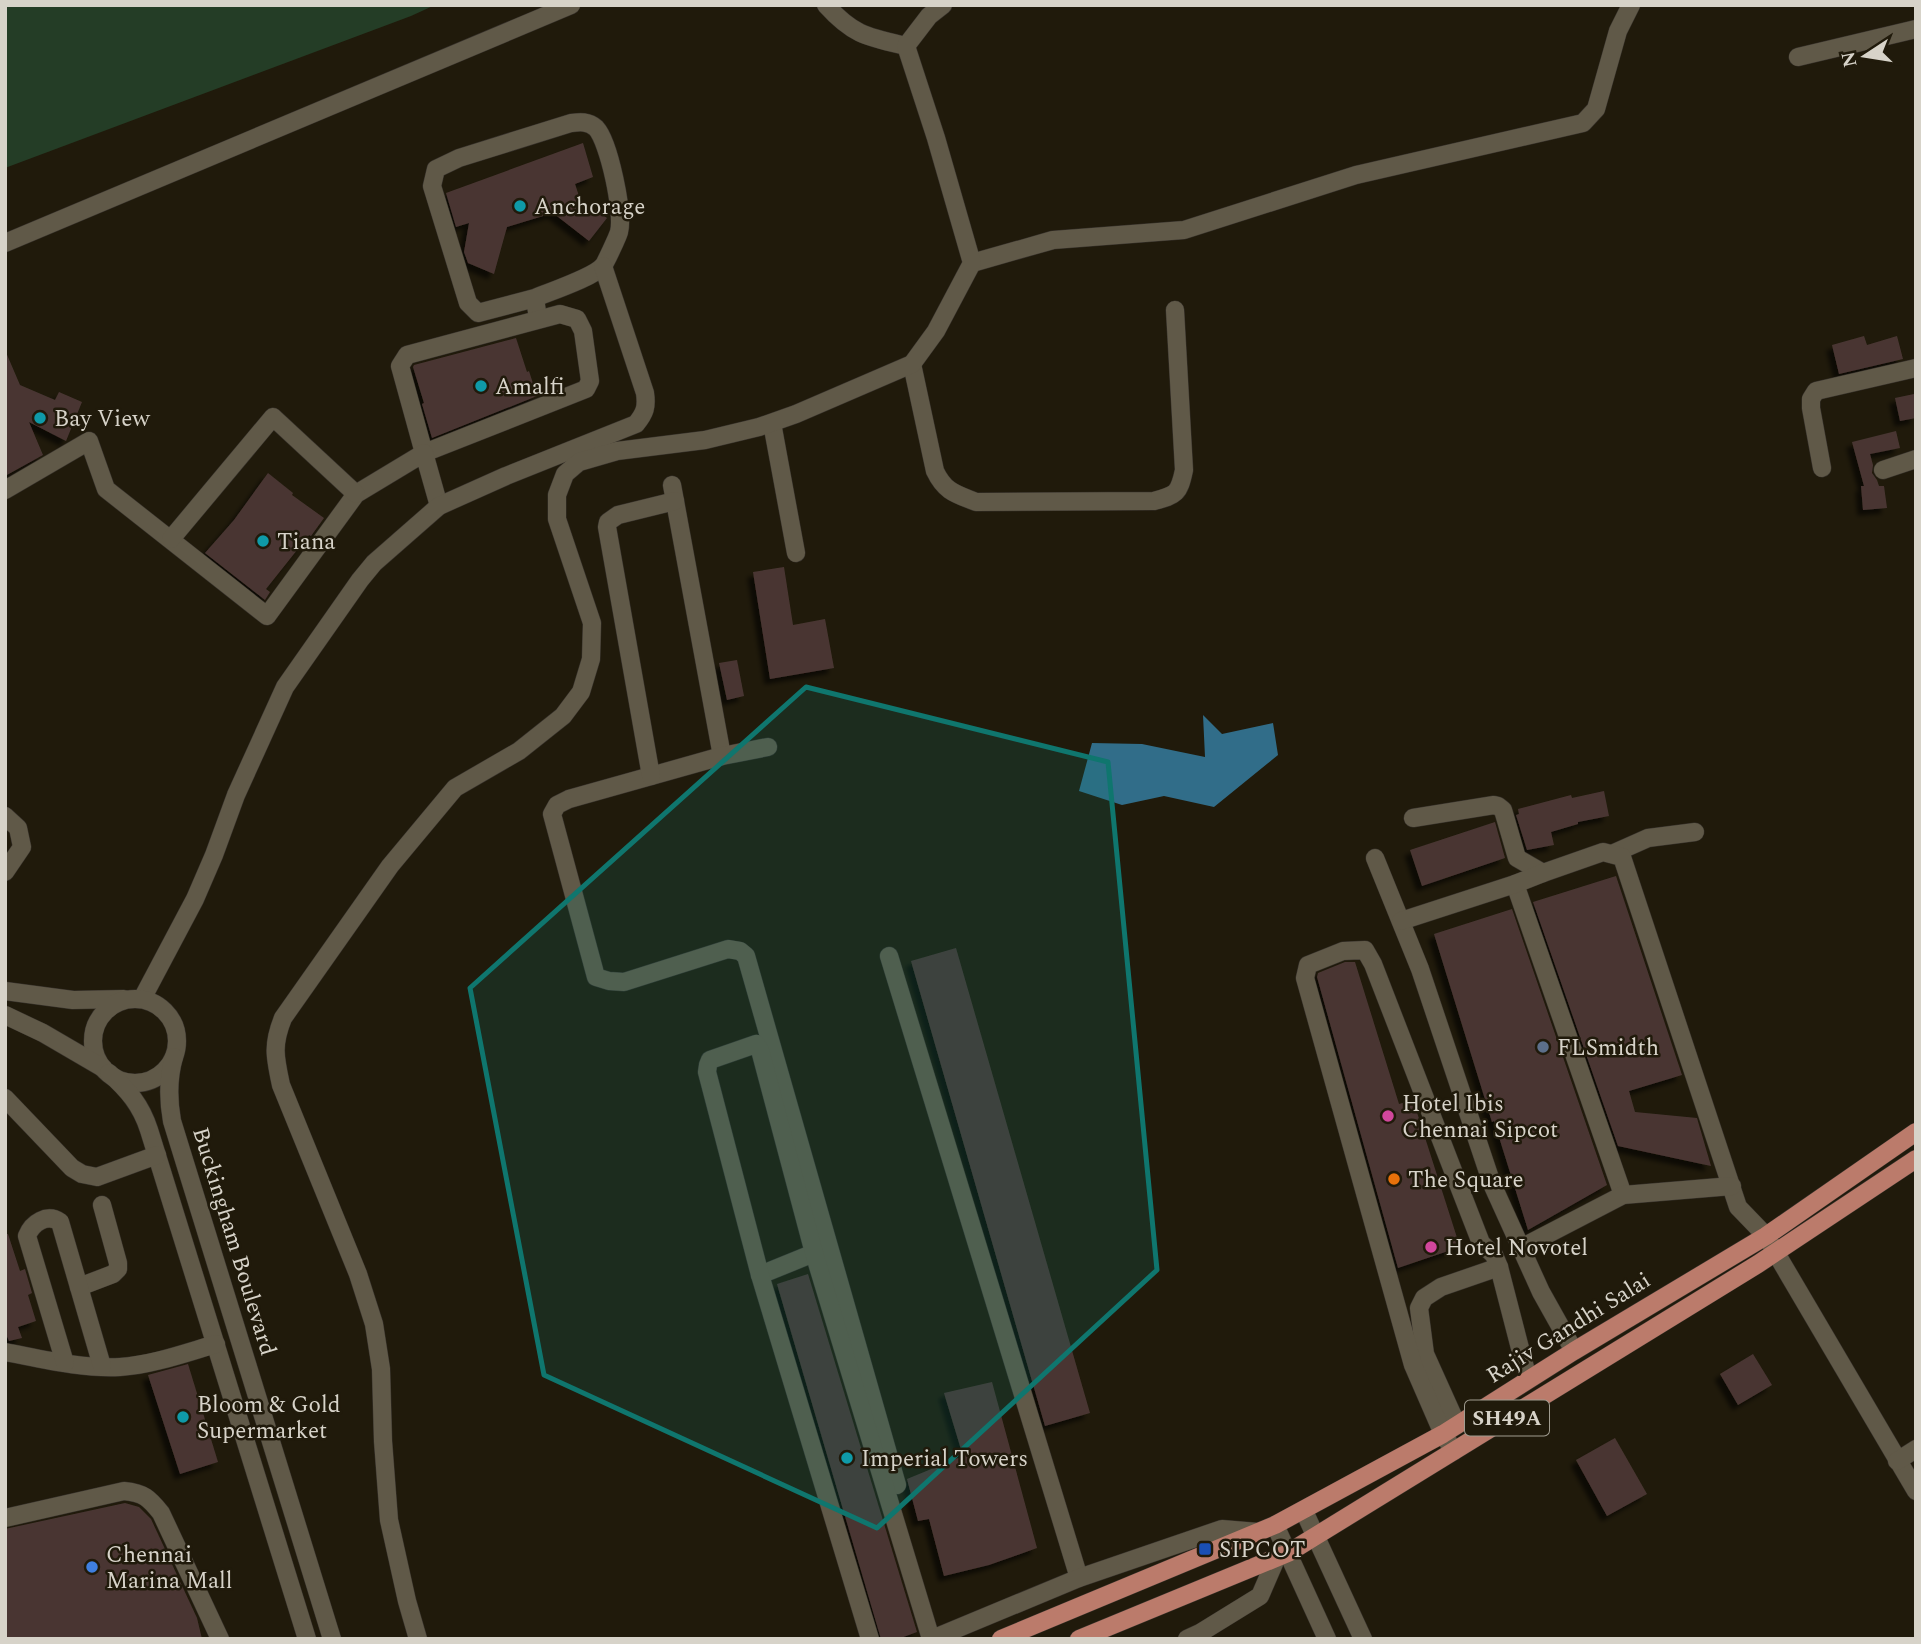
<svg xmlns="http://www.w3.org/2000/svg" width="1921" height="1644" font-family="Spectral,serif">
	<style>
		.green { fill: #243d26 }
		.water { fill: #316d89 }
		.building { fill: #493633; filter: url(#shadow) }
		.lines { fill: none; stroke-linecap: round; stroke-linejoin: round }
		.minor-casing { stroke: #37322c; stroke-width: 19 }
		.major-casing { stroke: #37322c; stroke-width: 19 }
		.minor { stroke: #605948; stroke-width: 18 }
		.major { stroke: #bb7b6b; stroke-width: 18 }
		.marked { fill: #0f766e; fill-opacity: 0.2; stroke: #0f766e; stroke-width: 5; stroke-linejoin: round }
		.culture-dot { fill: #0f9aa8; stroke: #201a0b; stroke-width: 2.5 }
		.service-dot { fill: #5c6f8a; stroke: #201a0b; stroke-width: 2.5 }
		.hotel-dot { fill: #d1479c; stroke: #201a0b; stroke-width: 2.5 }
		.food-dot { fill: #e8710a; stroke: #201a0b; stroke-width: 2.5 }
		.transit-dot { fill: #1a4fb4; stroke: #201a0b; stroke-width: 2.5 }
		.shop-dot { fill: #3f7fe0; stroke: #201a0b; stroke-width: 2.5 }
		.labels { text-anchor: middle; stroke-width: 5; stroke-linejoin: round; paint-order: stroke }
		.shield { fill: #201a0b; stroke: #a09c90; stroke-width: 2 }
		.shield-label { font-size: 21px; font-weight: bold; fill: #d7d3c9 }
		.poi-label { font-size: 23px; fill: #d7d3c9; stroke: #201a0b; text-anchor: start }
		.street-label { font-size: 23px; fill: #d7d3c9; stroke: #201a0b }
	</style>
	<defs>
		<filter id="shadow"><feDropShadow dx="-5.5" dy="5.5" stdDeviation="2" flood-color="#0009"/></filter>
	</defs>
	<rect width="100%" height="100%" fill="#201a0b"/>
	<path class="green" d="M5 5H435L411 16 5 168Z"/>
	<path class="water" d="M1203 715 1222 734 1273 723 1278 755 1214 807 1164 796 1122 805 1079 791 1092 743 1142 744 1205 757Z"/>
	<g class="building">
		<path d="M583 143 593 177 575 184 580 199 607 218 589 241 553 213 507 227 494 274 468 263 464 252 469 223 456 227 446 193Z"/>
		<path d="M1864 336 1867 345 1897 336 1903 359 1839 374 1832 345Z"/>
		<path d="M516 338 527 372 529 371 537 396 432 438 422 404 424 403 413 367 414 365Z"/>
		<path d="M5 350 20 385 55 400 59 392 82 402 66 441 29 422 43 455 5 476Z"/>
		<path d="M1914 394 1916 418 1900 421 1895 398Z"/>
		<path d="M1896 431 1900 448 1870 454 1873 465 1872 473 1877 480 1879 486H1884L1887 508 1863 510 1861 486H1864L1852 442Z"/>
		<path d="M268 473 293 493 292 495 324 518 311 536 309 535 266 589 270 592 265 600 205 553 234 520Z"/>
		<path d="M784 567 793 625 825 619 834 668 770 679 753 572Z"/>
		<path d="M737 660 744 696 727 700 719 663Z"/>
		<path d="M1604 791 1609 816 1578 822V824L1551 832 1554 845 1527 850 1516 815 1519 814 1518 809 1571 795 1572 798Z"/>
		<path d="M1495 822 1505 858 1422 886 1410 850Z"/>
		<path d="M1616 876 1682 1075 1629 1091 1635 1112 1697 1118 1711 1166 1618 1146 1533 902Z"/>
		<path d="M1512 909 1607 1185 1528 1230 1494 1121 1492 1122 1434 934Z"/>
		<path d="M956 948 1090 1413 1045 1426 911 961Z"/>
		<path d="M1345 962H1355L1399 1104 1413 1100 1460 1247 1398 1268 1317 977 1318 973Z"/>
		<path d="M5 1234H8L20 1271 25 1269 32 1293 28 1295 36 1321 18 1327 22 1338 9 1341 5 1332Z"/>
		<path d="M808 1274 917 1632 898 1639H881L777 1284Z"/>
		<path d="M1753 1354 1772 1385 1738 1405 1720 1374Z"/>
		<path d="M188 1364 218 1462 180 1474 148 1375Z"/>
		<path d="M992 1382 1037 1548 989 1565 944 1576 929 1519 918 1521 907 1479 963 1456 944 1393Z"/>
		<path d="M1615 1438 1647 1494 1607 1516 1576 1460Z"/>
		<path d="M125 1503 139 1507 151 1519 197 1618 202 1639H5V1529Z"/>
	</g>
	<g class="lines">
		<defs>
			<g id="minor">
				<path d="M826 5C853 35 867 37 906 46"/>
				<path d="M1798 57 1916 29"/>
				<path d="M5 243 571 5"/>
				<path d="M972 263 1053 240 1184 230 1356 175 1583 123 1596 109 1618 31 1631 5"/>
				<path d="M535 298C549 292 594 277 603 266 605 264 618 236 619 232 624 213 609 142 596 128 588 121 580 122 571 123L459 158 436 169 432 186 468 303 478 313 535 298 538 319"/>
				<path d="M560 314 577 319 583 331 590 381 586 389 424 453 400 366 407 355Z"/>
				<path d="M912 364 935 471C945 492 956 494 976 502L1154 501C1176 495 1179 494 1184 470L1175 310"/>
				<path d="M772 423 796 553"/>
				<path d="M1822 468 1811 408V399L1816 391 1916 368"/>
				<path d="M1883 470 1916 459"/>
				<path d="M672 485 722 756"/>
				<path d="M5 490 89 441 106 489 267 616 356 494 424 453 439 506"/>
				<path d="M171 539 273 417 356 494"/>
				<path d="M768 747 722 756 569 799 557 805 552 814 596 977 609 981 624 982 728 949 740 951 746 956 897 1485"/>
				<path d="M651 776 607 527 608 522 618 515 675 501"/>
				<path d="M5 816 18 828 22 847 5 872"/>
				<path d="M1413 818 1494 805 1498 806 1503 810 1517 858 1543 873"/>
				<path d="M1612 854 1648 838 1695 832"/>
				<path d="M1375 858 1420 969 1492 1184 1541 1292 1574 1351"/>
				<path d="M1515 884 1623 1195"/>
				<path d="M1401 921 1515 884 1543 873 1603 852 1622 857 1738 1207 1766 1236 1916 1491"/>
				<path d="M889 956 1079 1578"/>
				<path d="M5 991 73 1000 124 999"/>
				<path d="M142 999 195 899 214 855 236 795 285 687 360 580 374 563 439 506 506 476 636 424C645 413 647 407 645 393L603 266"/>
				<circle cx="135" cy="1041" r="42"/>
				<path d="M5 1015 43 1033 103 1068"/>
				<path d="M174 1057C168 1078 168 1099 172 1121L332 1639"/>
				<path d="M109 1073C128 1090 141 1105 149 1130L307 1639"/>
				<path d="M5 1098 72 1168 82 1174 97 1177 157 1155"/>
				<path d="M1521 1248 1623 1195 1732 1186"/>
				<path d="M760 1275 814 1253"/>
				<path d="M79 1287 113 1274 118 1269V1263L102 1205"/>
				<path d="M5 1352C42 1359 82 1369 120 1367 152 1365 185 1353 216 1344"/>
				<path d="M65 1363 27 1236C32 1223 47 1213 60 1222L102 1366"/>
				<path d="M1457 1425 1425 1354 1419 1308 1424 1298 1441 1287 1499 1267"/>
				<path d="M1454 1451 1443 1434 1413 1365 1305 978 1308 965 1343 951 1365 950 1373 964 1481 1243 1494 1255 1499 1267 1528 1379"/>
				<path d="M1897 1461 1916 1449"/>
				<path d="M1304 1511 1363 1639"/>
				<path d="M5 1518 124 1491C144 1493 149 1498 161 1513L220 1639"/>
				<path d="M1275 1525 1327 1639"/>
				<path d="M418 1639 407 1601 389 1520 383 1441 381 1369 374 1324 358 1274 281 1085C275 1057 272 1045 283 1018L390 866 455 788 519 751 563 716 581 692 591 659 592 623 557 519V495L565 474 579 462 617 451 705 440 759 427 796 414 912 364 936 331 972 263 936 138 906 46 929 16 943 5"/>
				<path d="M870 1639 760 1275 707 1072 708 1065 710 1060 756 1044 760 1050 814 1253 931 1639"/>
				<path d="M932 1639 1079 1578 1222 1529 1258 1532"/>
				<path d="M1187 1639 1200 1633 1260 1596 1276 1559"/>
			</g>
			<g id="major">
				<path d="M1001 1639 1275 1525 1443 1434 1574 1351 1766 1236 1916 1132"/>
				<path d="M1079 1639 1288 1553 1758 1264 1916 1159"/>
			</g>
		</defs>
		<use href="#minor" class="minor-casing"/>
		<use href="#major" class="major-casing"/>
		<use href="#minor" class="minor"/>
		<use href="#major" class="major"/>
	</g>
	<path class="marked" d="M806 687 1108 762 1157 1270 877 1528 544 1375 470 988Z"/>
	<g class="culture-dot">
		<circle cx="520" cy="206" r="7"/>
		<circle cx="481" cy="386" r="7"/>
		<circle cx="40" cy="418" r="7"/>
		<circle cx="263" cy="541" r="7"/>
		<circle cx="183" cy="1417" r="7"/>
		<circle cx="847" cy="1458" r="7"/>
	</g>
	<circle class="service-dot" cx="1543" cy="1047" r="7"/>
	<g class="hotel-dot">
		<circle cx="1388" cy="1116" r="7"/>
		<circle cx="1431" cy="1247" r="7"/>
	</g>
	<circle class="food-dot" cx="1394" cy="1179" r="7"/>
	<rect class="transit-dot" x="1198" y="1542" width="14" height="14" rx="3.5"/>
	<circle class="shop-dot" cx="92" cy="1567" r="7"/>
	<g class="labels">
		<rect class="shield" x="1465" y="1400.5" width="84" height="35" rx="5"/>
		<g class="shield-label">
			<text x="1507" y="1425">SH49A</text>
		</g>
		<g class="poi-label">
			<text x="534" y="214">Anchorage</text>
			<text x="495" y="394">Amalfi</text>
			<text x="54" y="426">Bay View</text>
			<text x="277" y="549">Tiana</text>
			<text x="1557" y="1055">FLSmidth</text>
			<text x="1402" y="1111">Hotel Ibis<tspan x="1402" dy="26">Chennai Sipcot</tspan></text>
			<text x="1408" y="1187">The Square</text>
			<text x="1445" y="1255">Hotel Novotel</text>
			<text x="197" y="1412">Bloom &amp; Gold<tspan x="197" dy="26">Supermarket</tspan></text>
			<text x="861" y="1466">Imperial Towers</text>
			<text x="1219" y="1557">SIPCOT</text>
			<text x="106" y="1562">Chennai<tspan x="106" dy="26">Marina Mall</tspan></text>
		</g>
		<g class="street-label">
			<text transform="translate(235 1241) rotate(73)" y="8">Buckingham Boulevard</text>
			<text transform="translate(1568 1327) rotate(-32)" y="8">Rajiv Gandhi Salai</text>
		</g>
	</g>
	<rect width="1921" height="1644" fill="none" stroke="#d7d3c9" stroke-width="14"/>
	<g transform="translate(1865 56) rotate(258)" stroke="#201a0b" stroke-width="5" paint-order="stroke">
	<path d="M0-5L12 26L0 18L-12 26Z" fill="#d7d3c9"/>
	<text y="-10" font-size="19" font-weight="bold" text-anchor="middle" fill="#d7d3c9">N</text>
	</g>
</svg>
